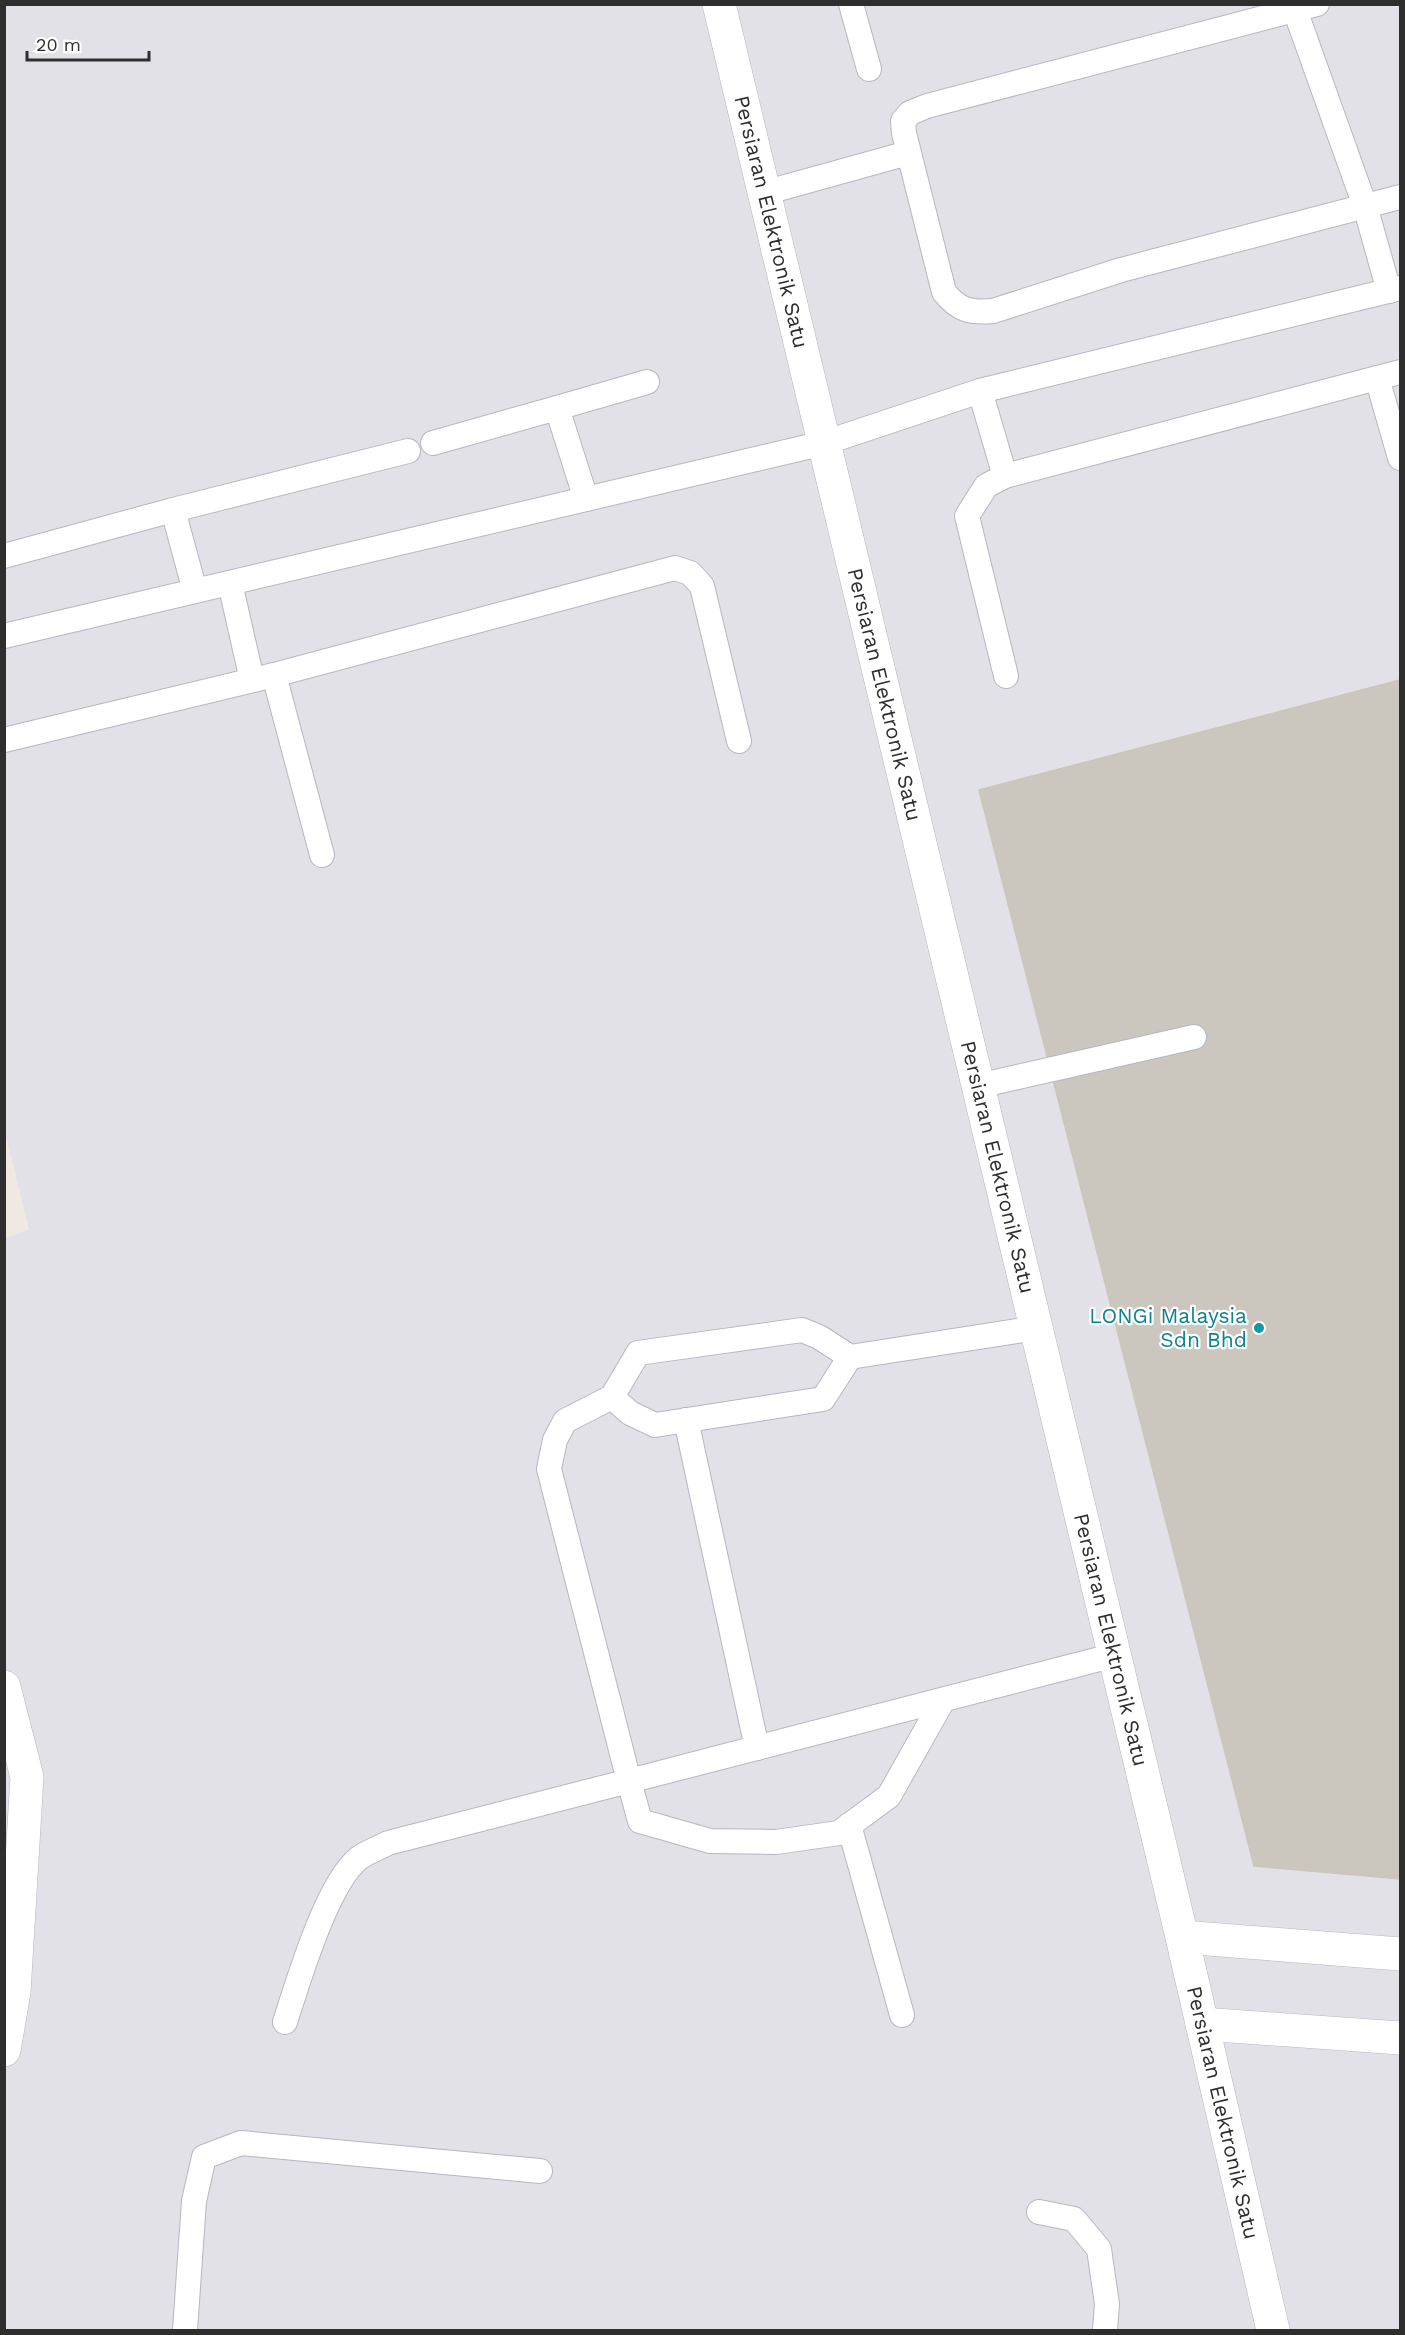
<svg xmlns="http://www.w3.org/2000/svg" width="1405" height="2335" font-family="'Work Sans',sans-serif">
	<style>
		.industrial { fill: #e3e1e8 }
		.building { fill: #cbc7bf; stroke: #cbc5ba; stroke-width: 1.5 }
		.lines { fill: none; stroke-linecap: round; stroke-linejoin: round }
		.lane-casing { stroke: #b4b7c1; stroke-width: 26 }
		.street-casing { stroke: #b4b7c1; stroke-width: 34 }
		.lane { stroke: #fff; stroke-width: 24 }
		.street { stroke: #fff; stroke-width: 33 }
		.culture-dot { fill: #0f9aa8; stroke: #fff; stroke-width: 2 }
		.labels { text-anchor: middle; stroke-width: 4.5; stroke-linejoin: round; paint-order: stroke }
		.street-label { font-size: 21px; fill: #2e2e2e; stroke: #fff }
		.culture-label { font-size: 21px; fill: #0d838f; stroke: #fff; text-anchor: end }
	</style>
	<rect width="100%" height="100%" fill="#efe9e1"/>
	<path class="industrial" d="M5 5H1400V2330H5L4 1239 29 1229 4 1128Z"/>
	<path class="building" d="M1400 680V1879L1254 1866 979 790Z"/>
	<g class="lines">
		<defs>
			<g id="lane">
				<path d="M851 4 869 69"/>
				<path d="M1317 4 927 106 910 113 903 121 904 133 944 292C958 310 970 313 993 311L1121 270 1400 197"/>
				<path d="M1295 10 1365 206 1389 291"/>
				<path d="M764 193 908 153"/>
				<path d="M1377 378 1400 458"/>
				<path d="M980 391 1005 476 1400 372"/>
				<path d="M433 443 557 408"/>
				<path d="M1005 476 986 486 967 516 1006 676"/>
				<path d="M586 499 557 408 647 382"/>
				<path d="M173 510 408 451"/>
				<path d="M4 556 173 510 195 591"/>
				<path d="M230 583 252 680"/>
				<path d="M4 636 824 443 980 391 1400 288"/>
				<path d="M274 675 322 855"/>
				<path d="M4 740 274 675 675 568 690 573 702 586 739 741"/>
				<path d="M978 1086 1194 1037"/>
				<path d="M612 1397 630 1413 655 1425 823 1399 850 1357"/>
				<path d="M686 1420 757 1748"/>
				<path d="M943 1700 889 1796 839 1833 776 1842 710 1841 640 1821 629 1781 1115 1655"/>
				<path d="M849 1825 902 2015"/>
				<path d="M285 2022C298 1982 327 1883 359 1858 367 1852 379 1848 388 1843L629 1781 549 1469 555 1440 565 1421 612 1397 638 1353 802 1330 819 1337 850 1357 1036 1328"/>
				<path d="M1039 2212 1074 2219 1099 2249 1107 2304 1105 2330"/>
				<path d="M185 2330 194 2201 204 2157 241 2143 540 2171"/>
			</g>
			<g id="street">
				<path id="s1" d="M719 4 1182 1937 1273 2330"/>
				<path d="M4 1687 27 1777 14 1992 4 2050"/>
				<path d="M1182 1937 1400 1954"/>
				<path d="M1202 2024 1400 2038"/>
			</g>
		</defs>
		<use href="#lane" class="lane-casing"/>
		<use href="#street" class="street-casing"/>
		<use href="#lane" class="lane"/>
		<use href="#street" class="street"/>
	</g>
	<circle class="culture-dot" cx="1259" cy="1328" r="6"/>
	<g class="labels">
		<g class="street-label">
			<text dy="7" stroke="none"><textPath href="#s1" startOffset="224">Persiaran Elektronik Satu</textPath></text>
			<text dy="7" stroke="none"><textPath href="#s1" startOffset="710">Persiaran Elektronik Satu</textPath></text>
			<text dy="7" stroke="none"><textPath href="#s1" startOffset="1196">Persiaran Elektronik Satu</textPath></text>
			<text dy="7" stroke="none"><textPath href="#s1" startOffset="1682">Persiaran Elektronik Satu</textPath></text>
			<text dy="7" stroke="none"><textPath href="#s1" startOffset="2168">Persiaran Elektronik Satu</textPath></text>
		</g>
		<g class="culture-label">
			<text x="1247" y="1323">LONGi Malaysia<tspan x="1247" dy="24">Sdn Bhd</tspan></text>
		</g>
	</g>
	<rect width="1405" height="2335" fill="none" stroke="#2e2e2e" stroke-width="12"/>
	<path d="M27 51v9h122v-9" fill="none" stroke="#2e2e2e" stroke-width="3"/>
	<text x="36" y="51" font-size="18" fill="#2e2e2e" stroke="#ffffff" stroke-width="4.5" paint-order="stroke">20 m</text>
</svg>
